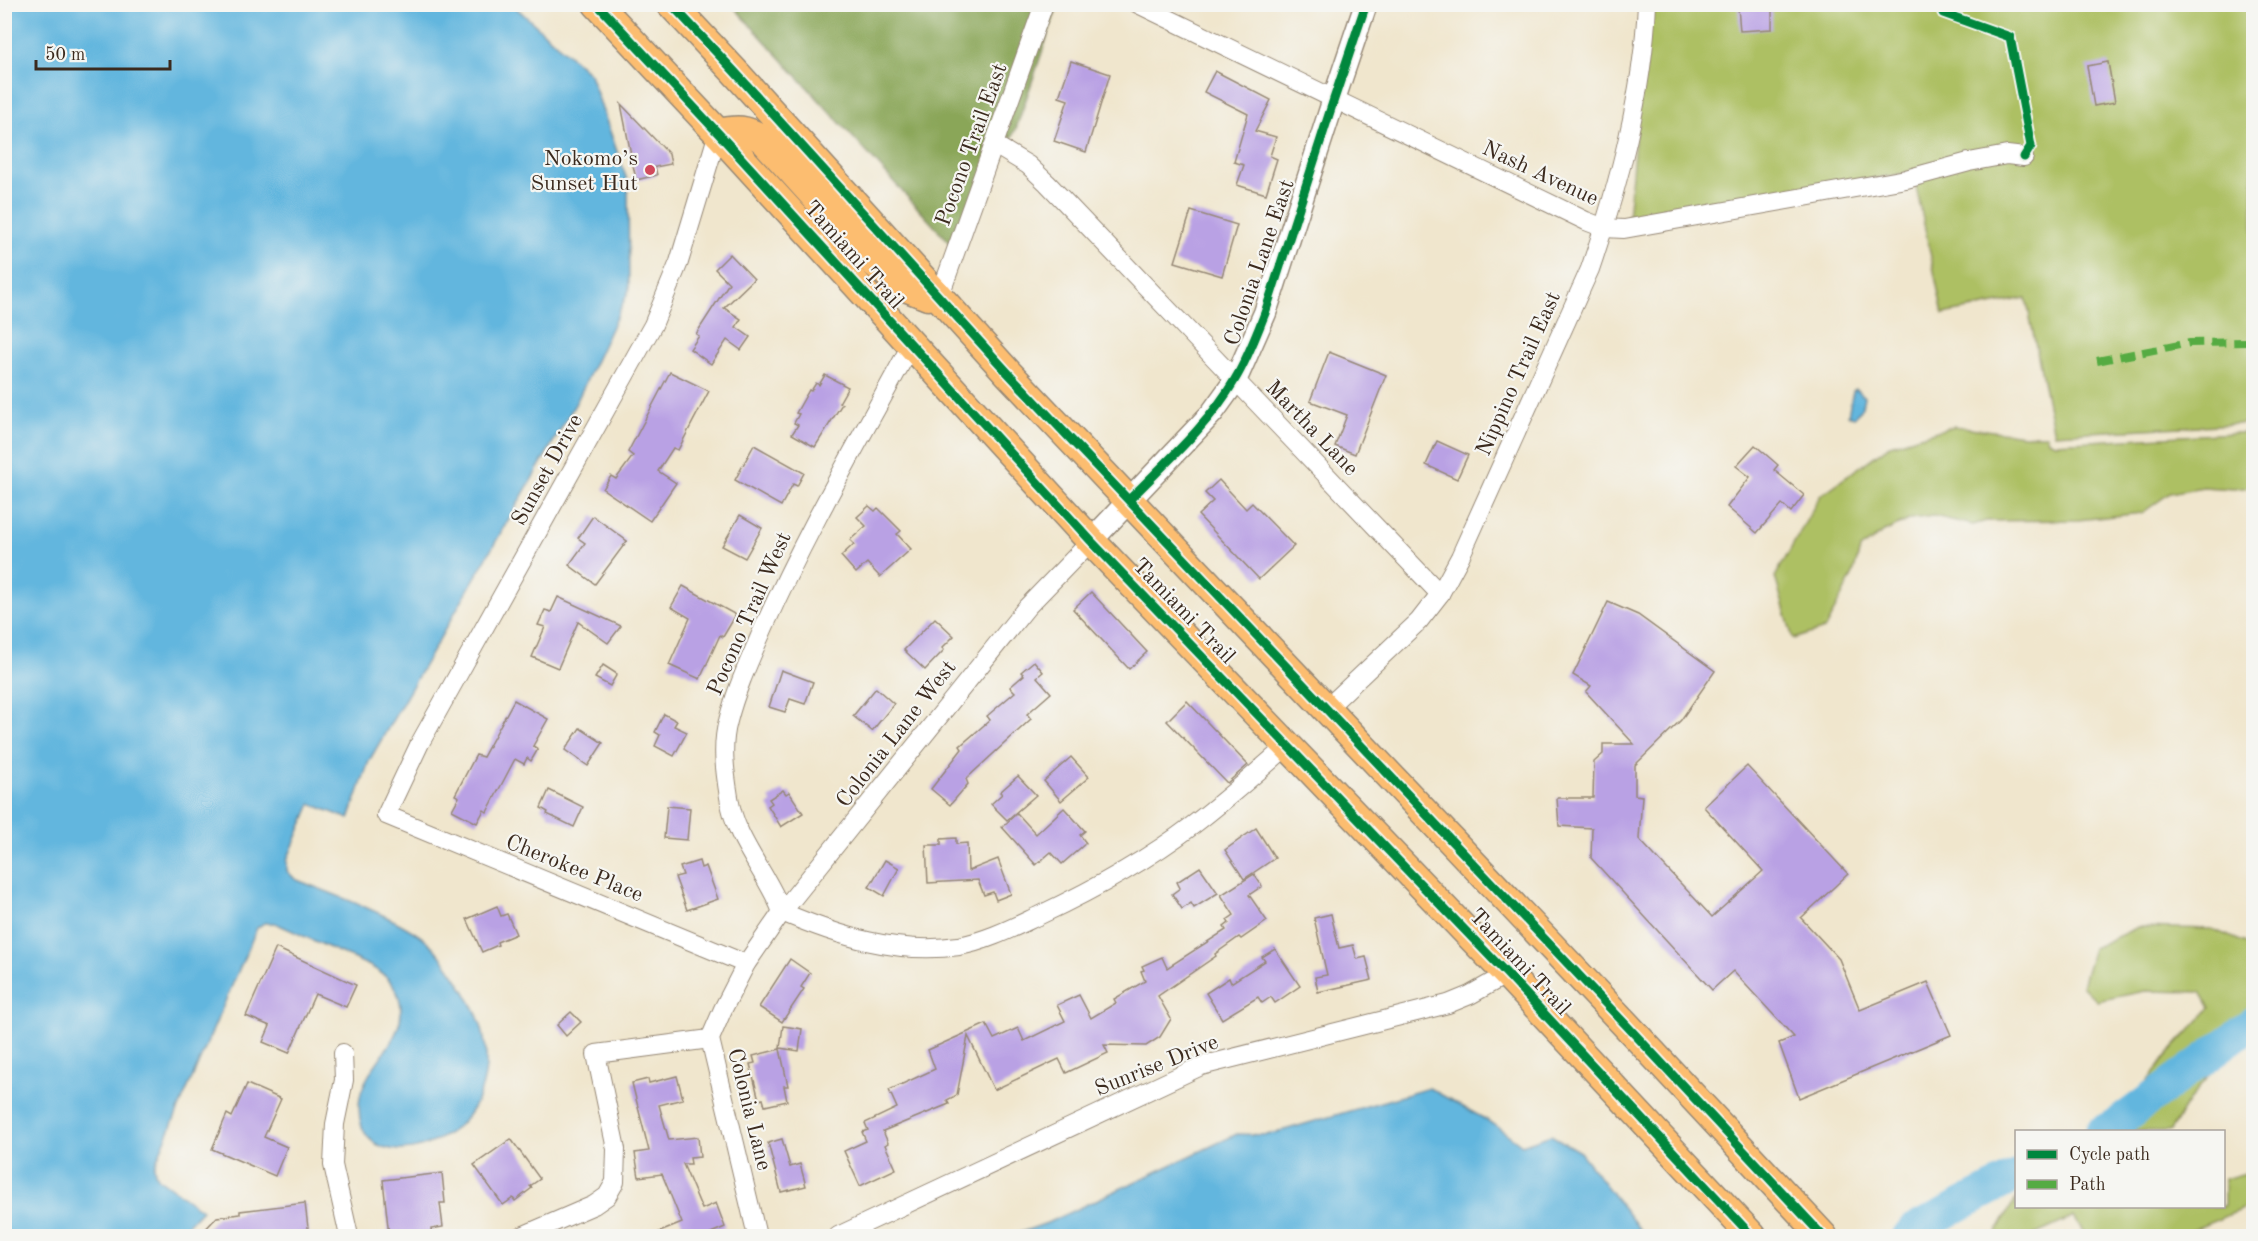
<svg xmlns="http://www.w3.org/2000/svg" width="2258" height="1241" font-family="'Old Standard TT',serif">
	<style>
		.green { fill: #adc063; stroke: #747540; stroke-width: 1.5 }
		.forest { fill: #8aa659; stroke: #62683c; stroke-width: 1.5 }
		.water { fill: #62b6de; stroke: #4e707e; stroke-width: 1.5 }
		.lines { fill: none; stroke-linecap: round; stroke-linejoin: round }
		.river { stroke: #62b6de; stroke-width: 32 }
		.building { fill: #b9a1e4 }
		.minor-casing { stroke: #968876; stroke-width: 20 }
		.tertiary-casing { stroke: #968876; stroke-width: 25 }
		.primary-casing { stroke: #968876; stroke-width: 31 }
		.minor { stroke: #fff; stroke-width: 18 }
		.tertiary { stroke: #fff; stroke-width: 22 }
		.primary { stroke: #fcbd6f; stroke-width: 28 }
		.quiet { stroke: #55ab43; stroke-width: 8; stroke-dasharray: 15 8; stroke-linecap: butt }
		.cycleway-casing { stroke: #f6f6f2; stroke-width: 13 }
		.cycleway { stroke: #00873e; stroke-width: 9 }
		.poi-dot { fill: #d1495b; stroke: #f6f6f2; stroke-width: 2 }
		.labels { text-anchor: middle; stroke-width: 4.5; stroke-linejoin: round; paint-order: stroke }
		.street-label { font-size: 22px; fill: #3b2a1e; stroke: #f6f6f2 }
		.poi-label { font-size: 22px; fill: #3b2a1e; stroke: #f6f6f2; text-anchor: end }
	</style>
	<rect width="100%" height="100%" fill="#f6f6f2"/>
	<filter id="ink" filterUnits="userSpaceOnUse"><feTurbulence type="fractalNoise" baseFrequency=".0167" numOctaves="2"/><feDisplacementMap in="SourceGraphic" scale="12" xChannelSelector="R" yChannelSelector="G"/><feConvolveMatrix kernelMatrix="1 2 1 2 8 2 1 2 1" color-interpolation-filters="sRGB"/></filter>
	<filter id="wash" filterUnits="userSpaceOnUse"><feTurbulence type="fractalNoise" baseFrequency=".008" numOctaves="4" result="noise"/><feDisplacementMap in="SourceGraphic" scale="24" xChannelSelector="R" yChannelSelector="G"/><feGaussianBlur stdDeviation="1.35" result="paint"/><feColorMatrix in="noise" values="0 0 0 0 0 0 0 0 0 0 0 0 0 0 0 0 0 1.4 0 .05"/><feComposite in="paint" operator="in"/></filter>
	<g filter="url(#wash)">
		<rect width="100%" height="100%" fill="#f0e6cd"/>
		<g class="green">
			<path d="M1647 5H2253V423L2054 434 2026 298 1943 314 1913 172 1628 219Z"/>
			<path d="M1954 426 2024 435H2046L2048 440 2055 443 2253 432V487L2234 489 2203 487 2170 493 2142 513 2078 520 1986 521 1973 525 1934 516 1911 519 1884 532 1860 549 1853 574 1825 629 1793 639 1775 577 1820 496 1890 445Z"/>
			<path d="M2138 927 2212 929 2253 946V1034C2219 1055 2190 1097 2170 1131H2131L2126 1109 2170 1052 2210 1008 2201 992 2145 991 2097 1001 2082 986 2093 948Z"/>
			<path d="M2253 1171V1205L2178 1236H2086L2074 1217 2032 1236H1994L2016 1198V1206H2224V1179Z"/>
		</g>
		<path class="forest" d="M732 5H1058L1016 129 955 249Z"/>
		<g class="water">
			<path d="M5 4 513 5 590 74 628 183 629 290 577 401 369 761 349 819 311 804 287 860V871L295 879C333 895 406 919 433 947 450 966 478 1008 483 1033 493 1074 479 1118 441 1138 421 1149 402 1154 380 1146 372 1143 365 1135 362 1127 358 1115 358 1099 363 1087 375 1056 410 1034 399 997 394 982 385 975 372 967L275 923H264L257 928 154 1166 155 1172 159 1179 202 1210 177 1236H5Z"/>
			<path d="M1856 389 1864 397 1861 410 1854 417 1848 415 1853 391Z"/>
			<path d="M1429 1088 1492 1123 1522 1145 1551 1135 1580 1152 1645 1236H1011L1047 1223 1237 1134 1267 1135Z"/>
		</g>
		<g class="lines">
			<g class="river">
				<path d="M2101 1132 2119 1122 2254 1022"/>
				<path d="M1908 1236 1913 1230 2016 1176"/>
			</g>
		</g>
		<g id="blocks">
			<g class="building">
				<path d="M1746 4H1772V29L1740 31 1738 7H1746Z"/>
				<path d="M1071 61 1110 74 1086 152 1054 141 1068 100 1059 97Z"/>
				<path d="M2108 62 2115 102 2094 106 2087 66Z"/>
				<path d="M1215 71 1271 100 1255 131 1276 137 1270 156 1277 159 1266 194 1237 185 1244 165 1234 162 1248 114 1204 92Z"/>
				<path d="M621 104 669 154 671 164 655 167 657 175 636 180Z"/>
				<path d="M1191 211 1237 225 1222 276 1175 262Z"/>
				<path d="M730 254 754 279 724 308 741 319 736 327 750 337 741 350 727 340 711 364 690 349 699 336 696 334 729 283 715 269Z"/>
				<path d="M1329 352 1386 375 1355 454 1335 446 1347 415 1310 401Z"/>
				<path d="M670 372 709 391 678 450 673 448 658 471 676 483 650 521 603 489 611 476 616 479 633 456 628 452Z"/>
				<path d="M825 375 848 387 839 403 842 404 815 447 792 434 798 425 794 423 799 414 796 413 809 390 811 391 816 383 819 385Z"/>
				<path d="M1437 441 1468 455 1457 479 1426 465Z"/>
				<path d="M754 445 804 473 797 486 793 484 781 506 735 480Z"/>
				<path d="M1755 445 1778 465 1774 470 1804 495 1791 512 1782 504 1757 533 1727 507 1750 477 1736 466Z"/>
				<path d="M1219 480 1246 509 1252 503 1294 546 1259 579 1198 515 1213 501 1205 493Z"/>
				<path d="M869 506 875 511 878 508 901 531 897 534 911 549 880 577 867 563 856 573 841 556 854 544 850 540 866 526 857 517Z"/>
				<path d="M740 515 762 528 745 558 722 546Z"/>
				<path d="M593 516 627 541 595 584 569 565 585 543 578 538Z"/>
				<path d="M683 586 736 615 723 637 720 635 700 679 669 665 690 618 671 607Z"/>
				<path d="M1091 592 1147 652 1129 669 1073 609Z"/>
				<path d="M558 597 621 626 608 643 578 622 558 668 532 657 545 627 538 625 545 610 551 612Z"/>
				<path d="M1608 602 1638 615 1715 671 1681 720 1635 765V795L1642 796 1639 839 1712 917 1763 871 1704 807 1747 766 1848 874 1801 918 1839 959 1860 1010 1928 982 1951 1035 1799 1098 1779 1043 1794 1037 1733 971 1712 990 1591 858 1592 828 1559 826 1557 798H1593L1594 762 1603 754V744H1634L1586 692 1591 686 1573 675Z"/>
				<path d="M935 618 954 636 942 648 944 650 925 670 904 650Z"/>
				<path d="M1034 661 1043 672 1037 677 1051 693 1027 714 1031 719 966 779 968 784 950 805 931 789 962 749 960 746 990 720 987 716 1015 692 1010 687 1024 675 1021 672Z"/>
				<path d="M603 665 617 674 610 686 595 678Z"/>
				<path d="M781 670 813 682 805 704 790 699 785 712 769 707Z"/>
				<path d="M876 688 894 704 872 731 853 716Z"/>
				<path d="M514 700 548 719 533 746 538 749 531 761 527 758 524 764 515 759 487 812 484 810 477 823 452 810 459 797 455 795 476 755 483 757Z"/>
				<path d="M1187 701 1248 765 1227 783 1167 721Z"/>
				<path d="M664 714 677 721 674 726 687 732 674 756 655 746 660 735 655 732Z"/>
				<path d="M580 728 603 743 588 766 565 750Z"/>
				<path d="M1071 757 1089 777 1061 801 1044 781Z"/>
				<path d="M1018 776 1036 795 1007 820 991 804 1002 794 1000 792Z"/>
				<path d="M549 790 583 807 574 827 547 814 548 812 541 808Z"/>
				<path d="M783 790 786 794 789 792 803 813 781 827 768 806 772 803 769 799Z"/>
				<path d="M667 806 690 808 687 840 664 838Z"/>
				<path d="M1064 808 1085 831 1080 835 1086 843 1062 864 1051 852 1036 865 1002 827 1017 813 1036 834Z"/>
				<path d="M1256 828 1275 858 1244 879 1225 850Z"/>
				<path d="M956 838V844L967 843 968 871 998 859 1011 894 996 900 993 892 984 895 978 880 928 883 926 845H941V839Z"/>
				<path d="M885 860 899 868 884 896 869 887Z"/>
				<path d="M699 861 701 868 706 866 718 899 687 910 675 877 683 875 680 867Z"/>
				<path d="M1200 867 1218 893 1194 908 1191 903 1182 909 1172 894 1180 888 1177 882Z"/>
				<path d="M1254 874 1262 886 1249 895 1267 921 1241 939 1239 937 1215 954 1216 956 1158 996 1171 1019 1160 1037 1146 1046 1104 1045 1108 1053 1066 1073 1059 1059 994 1090 968 1036 957 1095 947 1100 949 1104 883 1131 888 1143 885 1145 896 1169 860 1186 844 1151 866 1141 862 1132 868 1130 865 1123 897 1108 889 1090 935 1069 928 1050 986 1024 994 1039 1018 1028 1024 1041 1065 1021 1057 1005 1079 995 1091 1018 1116 1003 1114 999 1145 981 1141 971 1144 970 1142 966 1162 957 1167 968 1226 930 1224 927 1229 923 1227 920 1234 915 1221 895Z"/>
				<path d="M497 906 501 916 507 914 516 934 497 942 498 945 482 952 467 919Z"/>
				<path d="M1331 914 1339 948 1353 945 1357 959 1366 957 1372 980 1318 992 1315 977 1327 975 1314 918Z"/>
				<path d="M276 948 356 985 346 1007 315 994 289 1053 263 1042 270 1026 246 1016Z"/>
				<path d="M1275 949 1300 986 1275 1003 1271 997 1262 1003 1258 997 1222 1019 1206 993 1229 978 1231 983 1265 961 1262 957Z"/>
				<path d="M790 959 810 973 801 987 804 989 782 1022 759 1007Z"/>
				<path d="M571 1012 581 1022 566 1036 557 1025Z"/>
				<path d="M783 1026 802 1029 799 1051 780 1048Z"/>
				<path d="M780 1049 788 1086H784L787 1101 765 1106 763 1099 759 1100 750 1064 755 1063 753 1056Z"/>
				<path d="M677 1076 683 1099 659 1105 669 1140 698 1137 700 1157 690 1158 691 1164H683L702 1209 716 1203 725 1227 711 1233 712 1236H650L682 1223 662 1174 639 1177 635 1153 649 1151 632 1083 648 1079 649 1083Z"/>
				<path d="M247 1084 281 1099 264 1137 287 1147 275 1176 212 1149 227 1114 232 1117Z"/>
				<path d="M511 1139 540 1179 530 1186 532 1188 515 1201 513 1198 503 1205 474 1165Z"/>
				<path d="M782 1139 790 1167 800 1164 806 1186 781 1192 768 1143Z"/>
				<path d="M442 1173 445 1203H440L443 1227 431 1229 432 1235 389 1236 383 1180Z"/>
				<path d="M305 1203 309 1236H199L217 1217 240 1214V1211Z"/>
			</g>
		</g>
	</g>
	<g filter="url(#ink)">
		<use href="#blocks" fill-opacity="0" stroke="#968876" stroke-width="1.5"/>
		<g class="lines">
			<defs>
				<g id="minor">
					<path d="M1138 4 1586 221 1604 228 1624 229 1906 179 1969 162 2007 155 2024 157"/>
					<path d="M718 133 679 262 653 325 420 743 386 815 746 964"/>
					<path d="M995 145 1028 165 1047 183 1440 594"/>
					<path d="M939 298 1044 4"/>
					<path d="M911 345C861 438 807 530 764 627 751 657 736 689 728 721 721 746 725 772 729 797 735 841 767 872 782 912 838 936 898 955 959 946 987 941 1014 927 1040 915 1093 890 1146 861 1193 825 1226 800 1256 773 1287 746"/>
					<path d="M1326 709 1419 621 1440 594 1460 557 1590 269C1619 184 1643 94 1647 4"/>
					<path d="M343 1053 344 1080 335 1124 333 1165 349 1236"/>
					<path d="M522 1236 594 1205 607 1196 615 1182 616 1149 596 1054 710 1039"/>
					<path d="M757 1236 710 1039 723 1009 746 964 782 912 1027 607 1091 541"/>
					<path d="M838 1236 1201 1066 1448 1004 1470 995 1507 974"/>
				</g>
				<path id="tertiary" d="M1091 541 1212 413 1235 381 1265 313 1334 99 1366 4"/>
				<g id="primary">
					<path d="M597 4 718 133 1091 541 1507 974 1752 1236"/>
					<path d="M671 4 734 71 1008 373 1627 1026 1823 1236"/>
					<path d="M718 133C738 129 745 129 763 139L876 264 903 286 928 296"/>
				</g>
			</defs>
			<use href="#minor" class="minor-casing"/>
			<use href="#tertiary" class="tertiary-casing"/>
			<use href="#primary" class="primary-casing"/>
			<use href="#minor" class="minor"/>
			<use href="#tertiary" class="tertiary"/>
			<use href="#primary" class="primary"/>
			<path class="quiet" d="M2097 361 2190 343 2254 342"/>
			<defs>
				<g id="cycleway">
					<path d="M597 4 718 133 1091 541 1507 974 1752 1236"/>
					<path d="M671 4 734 71 1008 373 1627 1026 1823 1236"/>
					<path d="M1940 4 1943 13 2010 37 2031 146 2024 157"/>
					<path d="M1129 500C1165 463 1208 426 1234 381 1247 360 1256 336 1265 313L1334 99 1366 4"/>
				</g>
			</defs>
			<use href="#cycleway" class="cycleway-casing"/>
			<use href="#cycleway" class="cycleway"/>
		</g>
	</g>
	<circle class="poi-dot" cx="650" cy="170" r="6"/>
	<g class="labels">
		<g class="street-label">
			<text transform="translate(970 144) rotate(-70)" y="8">Pocono Trail East</text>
			<text transform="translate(1541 172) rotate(25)" y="8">Nash Avenue</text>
			<text transform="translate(855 254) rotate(48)" y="8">Tamiami Trail</text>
			<text transform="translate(1258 262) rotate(-71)" y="8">Colonia Lane East</text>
			<text transform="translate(1517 373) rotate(-66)" y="8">Nippino Trail East</text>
			<text transform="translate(1313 427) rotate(46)" y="8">Martha Lane</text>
			<text transform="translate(546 469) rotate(-61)" y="8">Sunset Drive</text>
			<text transform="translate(1185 610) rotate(46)" y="8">Tamiami Trail</text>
			<text transform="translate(748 613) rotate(-66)" y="8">Pocono Trail West</text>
			<text transform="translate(895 733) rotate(-52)" y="8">Colonia Lane West</text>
			<text transform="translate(575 867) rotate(22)" y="8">Cherokee Place</text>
			<text transform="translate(1521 961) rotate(47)" y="8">Tamiami Trail</text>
			<text transform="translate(1156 1064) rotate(-22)" y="8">Sunrise Drive</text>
			<text transform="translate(751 1109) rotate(76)" y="8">Colonia Lane</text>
		</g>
		<g class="poi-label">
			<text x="638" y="165">Nokomo’s<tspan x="638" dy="25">Sunset Hut</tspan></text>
		</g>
	</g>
	<rect width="2258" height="1241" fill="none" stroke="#f6f6f2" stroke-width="24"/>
	<rect x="2015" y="1130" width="210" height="78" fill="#f6f6f2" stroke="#aba49d" stroke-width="1.5"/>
	<rect x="2027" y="1150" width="30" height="9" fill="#00873e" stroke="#aba49d" stroke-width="1.5"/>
	<text x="2069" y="1160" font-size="18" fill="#3b2a1e">Cycle path</text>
	<rect x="2027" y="1180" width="30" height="9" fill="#55ab43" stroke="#aba49d" stroke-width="1.5"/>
	<text x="2069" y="1190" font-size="18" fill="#3b2a1e">Path</text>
	<path d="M36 60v9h134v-9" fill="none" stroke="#3b2a1e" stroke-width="3"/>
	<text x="45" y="60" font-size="18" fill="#3b2a1e" stroke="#f6f6f2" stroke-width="4.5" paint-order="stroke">50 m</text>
</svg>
